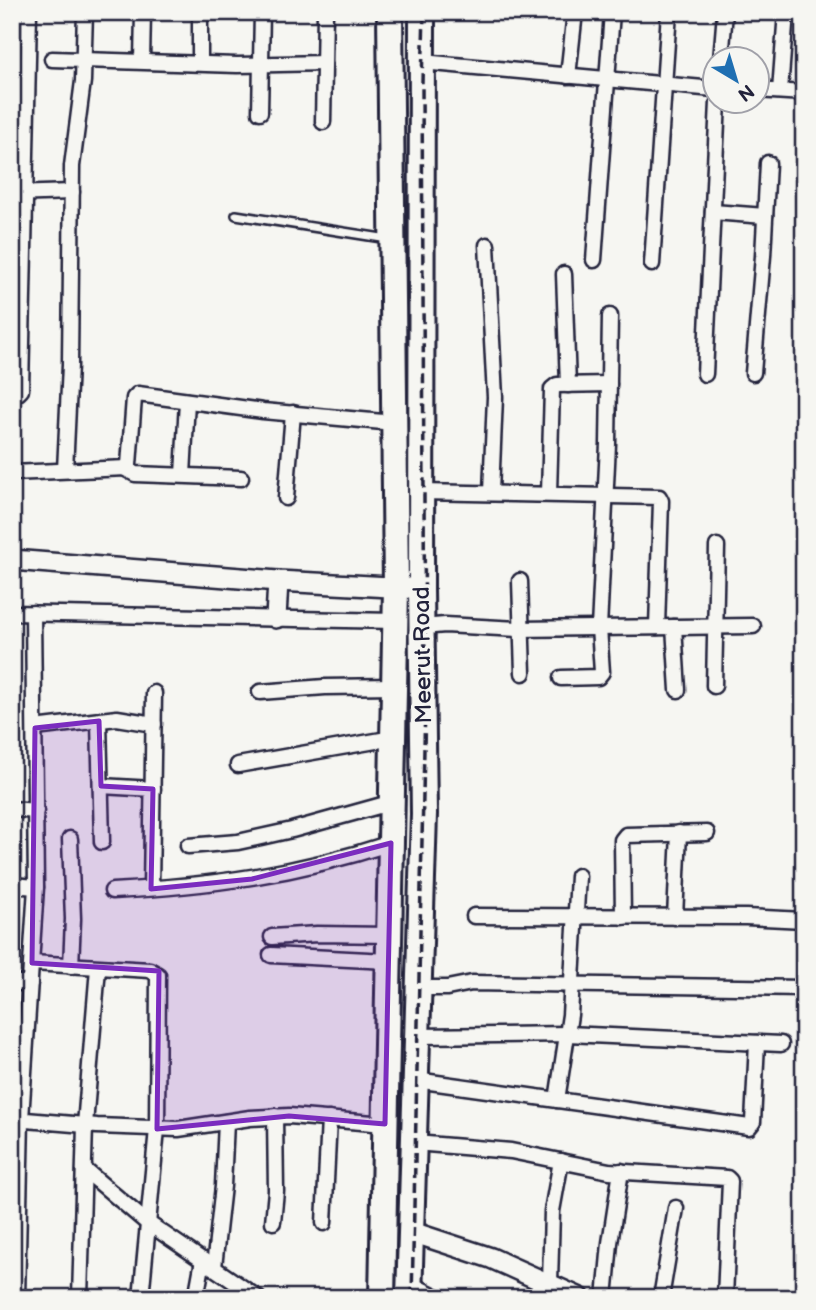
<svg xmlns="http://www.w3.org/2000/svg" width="816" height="1310" font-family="'Balsamiq Sans',sans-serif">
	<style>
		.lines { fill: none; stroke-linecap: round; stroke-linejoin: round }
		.lane-casing { stroke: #22223b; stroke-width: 12 }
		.street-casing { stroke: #22223b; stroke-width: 19 }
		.secondary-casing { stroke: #22223b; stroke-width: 24 }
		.highway-casing { stroke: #22223b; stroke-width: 30 }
		.lane { stroke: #f6f6f2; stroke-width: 7 }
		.street { stroke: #f6f6f2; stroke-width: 14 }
		.secondary { stroke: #f6f6f2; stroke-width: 19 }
		.highway { stroke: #f6f6f2; stroke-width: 24 }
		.rail { stroke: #22223b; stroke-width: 3.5; stroke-dasharray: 10 5; stroke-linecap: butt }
		.marked { fill: #7b2cbf; fill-opacity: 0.2; stroke: #7b2cbf; stroke-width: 5; stroke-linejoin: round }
		.labels { text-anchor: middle; stroke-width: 7; stroke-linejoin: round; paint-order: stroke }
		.street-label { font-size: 23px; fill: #22223b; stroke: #f6f6f2 }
	</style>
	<rect width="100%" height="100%" fill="#f6f6f2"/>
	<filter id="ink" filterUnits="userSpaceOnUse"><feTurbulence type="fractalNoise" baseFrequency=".0143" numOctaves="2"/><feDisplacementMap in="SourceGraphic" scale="14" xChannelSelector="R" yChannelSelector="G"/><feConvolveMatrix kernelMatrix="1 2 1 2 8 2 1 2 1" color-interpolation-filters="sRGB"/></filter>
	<g filter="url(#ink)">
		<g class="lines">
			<defs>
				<path id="lane" d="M236 215 388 239"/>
				<g id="street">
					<path d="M200 12V63"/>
					<path d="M52 59 237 65 324 63"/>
					<path d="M721 60 725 12"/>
					<path d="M142 61 143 12"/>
					<path d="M422 62 714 89"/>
					<path d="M568 76 575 12"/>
					<path d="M756 90 804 93"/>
					<path d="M780 91 786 12"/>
					<path d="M260 112 262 12"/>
					<path d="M323 122 325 12"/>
					<path d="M12 194 72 192"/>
					<path d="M713 212 765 216"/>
					<path d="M487 245 495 397 491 492"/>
					<path d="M594 260 612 12"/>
					<path d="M652 264 669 12"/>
					<path d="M564 274 568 385"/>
					<path d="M753 373 763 256 768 163"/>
					<path d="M705 374 718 102"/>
					<path d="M12 394 18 393 21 390 29 12"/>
					<path d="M124 468 135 474 241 478"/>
					<path d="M65 470 70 365 72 166 83 81 85 12"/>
					<path d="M12 473 127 468 129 465 134 398 138 394 263 411 394 423"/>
					<path d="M183 475 187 401"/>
					<path d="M421 492 659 497 661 501 657 627"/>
					<path d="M549 493 552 389 557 385 609 384"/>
					<path d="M286 498 293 413"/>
					<path d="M520 581 523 673"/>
					<path d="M12 613 395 621"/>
					<path d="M423 627 445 625 518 629 753 626"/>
					<path d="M674 627 678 690"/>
					<path d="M561 678 598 677 602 672 599 628 608 444 610 316"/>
					<path d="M714 686 717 546"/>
					<path d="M260 692 325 687 394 686"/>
					<path d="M99 721 102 842"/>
					<path d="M35 728 117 718 154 724"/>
					<path d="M238 765 393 738"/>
					<path d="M101 786 153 789"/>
					<path d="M12 809 36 811"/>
					<path d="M70 839 73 919 71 966"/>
					<path d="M188 846 238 842 292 830 393 802"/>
					<path d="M12 885 36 887"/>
					<path d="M151 888 154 693"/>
					<path d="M112 891C210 886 297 874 391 843"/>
					<path d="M474 916 746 917 804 920"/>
					<path d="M623 917 622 840 626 835 707 833"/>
					<path d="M675 917 679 833"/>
					<path d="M272 937 317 934 389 935"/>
					<path d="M271 955 388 961"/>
					<path d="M32 963 150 970 158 975 157 1129 141 1298"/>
					<path d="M12 983H30"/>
					<path d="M419 988H447L472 983 804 988"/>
					<path d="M418 1036 568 1034 781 1044"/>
					<path d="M416 1080 749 1127 753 1122 757 1043"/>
					<path d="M557 1100 570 1015 578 876"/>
					<path d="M14 1119 97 1126 178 1129 250 1118 289 1116 385 1124"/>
					<path d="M415 1143 511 1151 609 1171 727 1178 730 1181 725 1298"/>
					<path d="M85 1170 145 1221 258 1298"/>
					<path d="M273 1222 276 1191 275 1116"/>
					<path d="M324 1223 329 1119"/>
					<path d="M214 1267 223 1186 226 1122"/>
					<path d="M409 1283 439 1298"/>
					<path d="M550 1283 552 1211 561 1161"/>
					<path d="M17 1298 21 1119 36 887 33 613"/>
					<path d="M80 1298 85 1125 98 968"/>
					<path d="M196 1298 203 1260"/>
					<path d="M605 1298 610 1243 621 1171"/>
					<path d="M661 1298 676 1208"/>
				</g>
				<g id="secondary">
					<path d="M12 560 278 581 409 588"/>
					<path d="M276 618 278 581"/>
					<path d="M412 1232 491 1258 580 1298"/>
				</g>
				<g id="highway">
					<path d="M382 1298 396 588 390 12"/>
					<path d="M409 1298 424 814 421 589 422 12"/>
				</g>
			</defs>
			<use href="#lane" class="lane-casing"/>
			<use href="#street" class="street-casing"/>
			<use href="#secondary" class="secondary-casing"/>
			<use href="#highway" class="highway-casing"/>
			<use href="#lane" class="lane"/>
			<use href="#street" class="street"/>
			<use href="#secondary" class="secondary"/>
			<use href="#highway" class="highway"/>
			<path class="rail" d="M412 1298 425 703 422 82 424 12"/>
		</g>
	</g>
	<path class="marked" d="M99 721 101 786 153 789 151 889 252 879 391 843 385 1124 289 1116 157 1129 159 971 32 963 35 728Z"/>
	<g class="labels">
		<g class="street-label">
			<text transform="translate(422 655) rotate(-91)" y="8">Meerut Road</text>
		</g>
	</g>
	<rect width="816" height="1310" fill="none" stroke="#f6f6f2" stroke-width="42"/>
	<rect x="21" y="21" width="774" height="1268" fill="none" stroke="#22223b" stroke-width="2.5" filter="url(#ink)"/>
	<g transform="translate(736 80) rotate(142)"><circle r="33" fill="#f6f6f2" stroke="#a1a1a9" stroke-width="2"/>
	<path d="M0-5L12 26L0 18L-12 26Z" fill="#1f6fb2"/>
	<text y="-10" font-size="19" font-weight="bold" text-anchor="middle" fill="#22223b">N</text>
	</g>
</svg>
